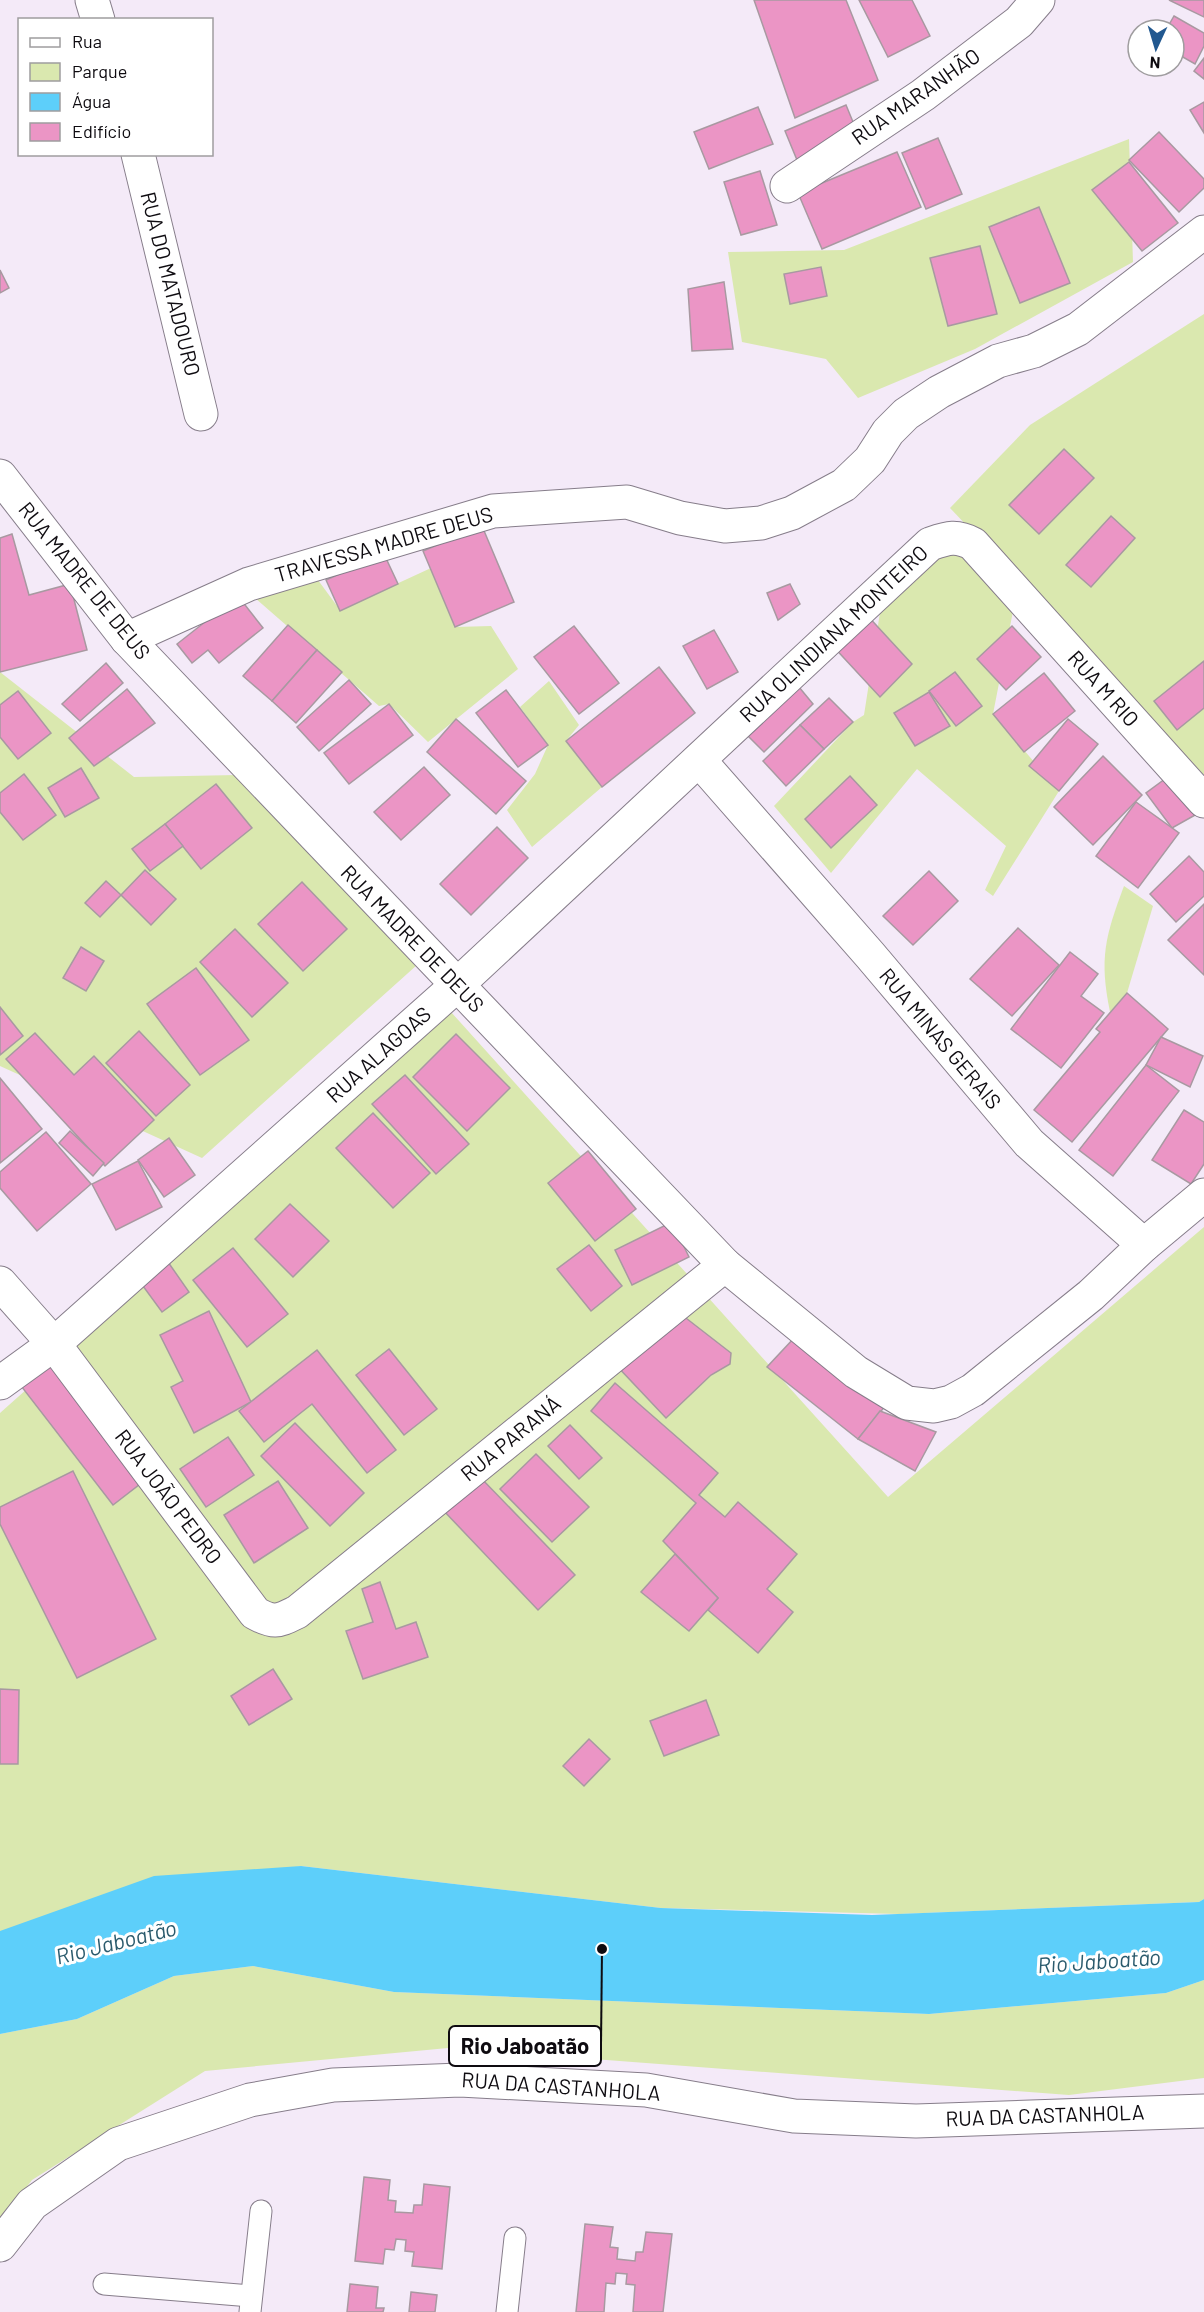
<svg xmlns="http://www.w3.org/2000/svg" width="1204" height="2312" font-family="Barlow,sans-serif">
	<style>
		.green { fill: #dae8af }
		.water { fill: #5dcffa }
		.building { fill: #eb95c5; stroke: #a899a1; stroke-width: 1.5 }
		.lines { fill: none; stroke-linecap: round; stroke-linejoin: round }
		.lane-casing { stroke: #867d8a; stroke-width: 23 }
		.street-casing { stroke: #867d8a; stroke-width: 35 }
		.lane { stroke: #fff; stroke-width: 21 }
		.street { stroke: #fff; stroke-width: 33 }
		.labels { text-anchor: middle; stroke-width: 6; stroke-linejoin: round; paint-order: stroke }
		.street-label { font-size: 21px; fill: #0e0b10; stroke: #fff }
		.water-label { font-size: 22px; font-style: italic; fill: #2b5b6d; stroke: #fff }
		.leader { fill: none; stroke: #0e0b10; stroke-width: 2 }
		.callout-dot { fill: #0e0b10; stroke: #fff; stroke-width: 2 }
		.callout { fill: #fff; stroke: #0e0b10; stroke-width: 2 }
		.callout-label { font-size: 22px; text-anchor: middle; font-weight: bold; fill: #0e0b10 }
	</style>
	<rect width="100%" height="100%" fill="#f4eaf8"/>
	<g class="green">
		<path d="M1129 139 1133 262 975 349 858 398 826 359 742 342 728 252 844 250Z"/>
		<path d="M1204 314V775L950 508 1030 425Z"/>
		<path d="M939 541 964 548 1014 606 993 714 1059 791 993 896 985 890 1006 846 917 769 831 873 774 806 853 722 864 715 881 606Z"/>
		<path d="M431 568 455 627 491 626 518 669 428 742 389 704 379 706 255 598 315 576 340 610Z"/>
		<path d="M0 672 134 777 237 775 417 965 202 1158 0 1066Z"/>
		<path d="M549 681 579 725 566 741 602 787 532 847 507 810 535 774 548 745 520 707Z"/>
		<path d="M1124 886 1153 906 1127 993 1110 1012C1099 958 1105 937 1124 886Z"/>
		<path d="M451 1012 888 1497 1204 1227V1899L1199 1902 899 1914 661 1908 301 1866 0 1932V1413Z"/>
		<path d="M253 1966 394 1992 929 2014 1166 1993 1204 1980V2078L1069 2095 448 2048 205 2071 32 2180 0 2222V2034L77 2019 174 1976Z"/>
	</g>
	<path class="water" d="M301 1866 661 1908 872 1915 1199 1902 1204 1899V1980L1166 1993 929 2014 394 1992 253 1966 174 1976 77 2019 0 2034V1931L154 1876Z"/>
	<g class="building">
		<path d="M754 0H846L878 80 795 118Z"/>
		<path d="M859 0H912L930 36 888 57Z"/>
		<path d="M1169 0H1204V17Z"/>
		<path d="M1174 16 1204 33V46L1195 64 1174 52V30H1166Z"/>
		<path d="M1204 58V79L1194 71Z"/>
		<path d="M1204 102V133L1190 110Z"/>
		<path d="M846 105 858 134 797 160 785 131Z"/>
		<path d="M758 107 773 144 709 169 694 132Z"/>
		<path d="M1159 132 1204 179V188L1179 212 1129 160Z"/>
		<path d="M938 138 962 194 926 209 902 153Z"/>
		<path d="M897 152 921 207 822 249 798 193Z"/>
		<path d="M1129 162 1178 223 1142 251 1092 190Z"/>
		<path d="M760 171 777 225 741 235 724 182Z"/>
		<path d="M1039 207 1070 283 1020 303 989 227Z"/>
		<path d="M980 246 997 314 948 326 930 258Z"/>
		<path d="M821 267 827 296 790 304 784 274Z"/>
		<path d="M0 270 9 288 0 293Z"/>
		<path d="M724 282 733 349 692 351 688 289Z"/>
		<path d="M1064 449 1094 478 1039 534 1009 505Z"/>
		<path d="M1111 516 1135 538 1091 587 1066 565Z"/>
		<path d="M482 526 514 602 455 627 423 551Z"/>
		<path d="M12 534 29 595 70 584 87 650 0 672V538Z"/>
		<path d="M384 554 398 584 340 611 326 580Z"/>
		<path d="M790 584 800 604 778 620 767 593Z"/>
		<path d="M238 596 263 628 219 663 208 650 192 663 177 644Z"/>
		<path d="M865 613 912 664 880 697 831 644Z"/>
		<path d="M288 625 317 650 272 701 243 676Z"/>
		<path d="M574 626 619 683 579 714 534 657Z"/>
		<path d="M1012 626 1041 657 1006 690 977 659Z"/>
		<path d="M714 630 738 672 707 689 683 646Z"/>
		<path d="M317 650 342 672 296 723 272 701Z"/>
		<path d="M1204 661V708L1177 730 1154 701Z"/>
		<path d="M106 663 123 683 80 721 62 704Z"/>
		<path d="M659 667 695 713 602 787 566 741Z"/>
		<path d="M955 672 982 706 956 726 929 691Z"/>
		<path d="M1044 673 1075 711 1024 752 993 714Z"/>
		<path d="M349 680 371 704 319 751 297 727Z"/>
		<path d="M794 681 813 704 764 752 742 730Z"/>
		<path d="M127 689 155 723 94 766 69 738Z"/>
		<path d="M506 690 548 745 518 767 476 713Z"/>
		<path d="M18 691 51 733 18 759 0 737V705Z"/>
		<path d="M929 692 950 726 915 746 894 713Z"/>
		<path d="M829 698 853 722 824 749 800 725Z"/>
		<path d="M389 704 413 735 349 784 324 753Z"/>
		<path d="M456 719 526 781 496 814 427 752Z"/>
		<path d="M1068 719 1098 744 1059 791 1029 766Z"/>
		<path d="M800 725 824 749 786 786 763 761Z"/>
		<path d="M1103 756 1142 795 1093 845 1054 807Z"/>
		<path d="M424 767 450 795 401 840 374 812Z"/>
		<path d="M81 768 99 798 65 817 48 788Z"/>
		<path d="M24 774 56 815 23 840 0 812V793Z"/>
		<path d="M850 776 877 805 831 848 805 819Z"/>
		<path d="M1169 776 1197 814 1172 828 1146 793Z"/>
		<path d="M216 784 252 828 201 869 165 824Z"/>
		<path d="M1136 802 1179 833 1138 888 1096 856Z"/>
		<path d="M165 824 183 846 150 871 132 849Z"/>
		<path d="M497 827 528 858 471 915 440 884Z"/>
		<path d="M1189 856 1204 872V896L1176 922 1150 894Z"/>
		<path d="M145 870 176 899 151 925 121 895Z"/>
		<path d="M929 871 958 901 913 945 883 916Z"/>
		<path d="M106 881 121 895 100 917 85 903Z"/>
		<path d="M302 882 347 929 303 971 258 924Z"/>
		<path d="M1204 904V975L1168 940Z"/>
		<path d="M1018 928 1059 965 1012 1016 970 979Z"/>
		<path d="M235 929 288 983 252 1017 200 962Z"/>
		<path d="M81 947 104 961 86 991 63 978Z"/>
		<path d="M1070 952 1098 974 1081 996 1104 1013 1061 1068 1011 1029Z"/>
		<path d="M196 968 249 1040 200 1075 147 1004Z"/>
		<path d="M1127 993 1168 1029 1072 1142 1034 1110 1100 1032 1096 1029Z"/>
		<path d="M0 1007 23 1036 0 1055Z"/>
		<path d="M139 1031 190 1085 156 1116 106 1063Z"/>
		<path d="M35 1033 74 1075 94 1056 154 1120 105 1166 6 1059Z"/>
		<path d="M456 1034 510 1088 467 1131 413 1077Z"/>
		<path d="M1161 1037 1203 1056 1190 1087 1146 1065Z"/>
		<path d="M1146 1065 1179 1091 1113 1176 1079 1150Z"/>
		<path d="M405 1075 469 1144 436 1174 372 1104Z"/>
		<path d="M0 1078 42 1129 0 1163Z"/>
		<path d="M1184 1110 1204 1122V1164L1191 1184 1152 1160Z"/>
		<path d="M373 1113 430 1173 393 1208 336 1148Z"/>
		<path d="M70 1131 104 1163 93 1176 59 1143Z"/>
		<path d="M46 1132 91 1184 37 1231 0 1188V1172Z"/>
		<path d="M169 1138 195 1175 164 1197 138 1160Z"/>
		<path d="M588 1151 636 1209 595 1241 548 1183Z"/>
		<path d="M138 1161 162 1207 116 1230 92 1184Z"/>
		<path d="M290 1204 329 1241 293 1277 255 1239Z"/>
		<path d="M672 1222 689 1257 632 1285 615 1250Z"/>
		<path d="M589 1245 622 1286 591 1311 557 1269Z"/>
		<path d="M233 1248 288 1314 247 1347 193 1280Z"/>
		<path d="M168 1262 189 1292 162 1312 140 1282Z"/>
		<path d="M209 1311 251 1402 194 1433 171 1387 183 1381 160 1335Z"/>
		<path d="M682 1315 731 1353 730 1364 711 1375 666 1418 616 1365Z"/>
		<path d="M795 1337 887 1404 858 1439 767 1367Z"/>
		<path d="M389 1349 437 1409 404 1435 356 1375Z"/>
		<path d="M317 1350 396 1450 367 1473 312 1404 264 1442 239 1411Z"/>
		<path d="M47 1361 140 1484 113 1505 18 1382Z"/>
		<path d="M615 1383 718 1473 699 1495 725 1517 738 1502 797 1554 767 1589 793 1612 758 1653 708 1610 718 1598 663 1541 696 1503 591 1411Z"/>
		<path d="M880 1411 936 1432 915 1471 858 1439Z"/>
		<path d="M295 1423 364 1493 330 1526 261 1456Z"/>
		<path d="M570 1425 602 1458 579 1479 548 1446Z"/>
		<path d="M228 1437 254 1475 206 1507 180 1469Z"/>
		<path d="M536 1454 589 1507 552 1542 500 1489Z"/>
		<path d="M73 1471 156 1639 77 1678 0 1524V1507Z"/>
		<path d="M479 1476 575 1575 538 1610 443 1510Z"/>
		<path d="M278 1481 308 1528 254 1563 224 1515Z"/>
		<path d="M675 1554 718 1598 689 1631 641 1592Z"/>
		<path d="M380 1582 396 1629 416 1622 428 1657 363 1679 346 1631 373 1622 362 1589Z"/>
		<path d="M273 1669 292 1699 249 1725 231 1696Z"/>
		<path d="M0 1689 19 1690 18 1764H0Z"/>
		<path d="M706 1700 719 1735 664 1756 650 1721Z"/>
		<path d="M589 1739 610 1759 584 1786 563 1766Z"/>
		<path d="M364 2177 390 2180 388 2200 396 2201 395 2212 413 2213 414 2205H422L424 2184 450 2187 442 2269 412 2266 414 2252 405 2251 406 2240 396 2239 394 2250 385 2249 383 2264 355 2261Z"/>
		<path d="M585 2224 613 2227 610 2247 618 2248 617 2259 635 2261 636 2252H643L646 2232 672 2234 663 2312H633L635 2285 626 2284 627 2274 616 2273 615 2284 606 2283 604 2312H576Z"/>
		<path d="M350 2284 378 2287 376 2308H384L383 2312H347Z"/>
		<path d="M411 2292 437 2295 435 2312H409Z"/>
	</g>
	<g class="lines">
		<defs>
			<g id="lane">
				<path d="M104 2284 251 2296"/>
				<path d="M250 2312 261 2211"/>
				<path d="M507 2312 515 2238"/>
			</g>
			<g id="street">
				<path d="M92 0 98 20"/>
				<path d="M138 154 201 414"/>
				<path d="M787 186 923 95 1019 22 1038 0"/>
				<path d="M0 476 127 639 725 1265 856 1372 907 1403 934 1406 951 1402 973 1390 1091 1295 1144 1245 1204 1195"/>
				<path d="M127 639 249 584 493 511 627 502 680 518 725 526 761 523 792 513 844 485 870 460 888 432 906 414 939 392 998 361 1034 351 1078 329 1204 232"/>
				<path d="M699 760 870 955 1029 1143 1144 1245"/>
				<path d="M0 1283 54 1344 255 1613C275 1624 278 1621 297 1612L725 1265"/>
				<path d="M0 1383 54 1344 456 986 930 544C948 538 956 535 973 544L1204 801"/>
				<path d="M0 2245 32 2204 118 2144 250 2100 333 2085 460 2080 646 2090 794 2116 916 2121 1204 2111"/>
			</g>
		</defs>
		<use href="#lane" class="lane-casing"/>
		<use href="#street" class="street-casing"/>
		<use href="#lane" class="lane"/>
		<use href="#street" class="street"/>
	</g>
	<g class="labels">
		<g class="street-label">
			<text transform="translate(916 97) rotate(-35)" y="7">RUA MARANHÃO</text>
			<text transform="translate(170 284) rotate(76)" y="7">RUA DO MATADOURO</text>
			<text transform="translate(384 545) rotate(-16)" y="7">TRAVESSA MADRE DEUS</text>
			<text transform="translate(84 581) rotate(51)" y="7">RUA MADRE DE DEUS</text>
			<text transform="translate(834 634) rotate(-43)" y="7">RUA OLINDIANA MONTEIRO</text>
			<text transform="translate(1103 689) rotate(48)" y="7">RUA M RIO</text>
			<text transform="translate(412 939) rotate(46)" y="7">RUA MADRE DE DEUS</text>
			<text transform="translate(940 1039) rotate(50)" y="7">RUA MINAS GERAIS</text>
			<text transform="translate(379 1055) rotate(-42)" y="7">RUA ALAGOAS</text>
			<text transform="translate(511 1439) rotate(-39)" y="7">RUA PARANÁ</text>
			<text transform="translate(168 1497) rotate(53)" y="7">RUA JOÃO PEDRO</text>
			<text transform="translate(561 2087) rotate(4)" y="7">RUA DA CASTANHOLA</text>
			<text transform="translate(1045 2116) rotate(-2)" y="7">RUA DA CASTANHOLA</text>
		</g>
		<g class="water-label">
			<text transform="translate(116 1942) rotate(-14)" y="8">Rio Jaboatão</text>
			<text transform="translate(1099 1961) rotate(-4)" y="8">Rio Jaboatão</text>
		</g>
	</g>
	<path class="leader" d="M602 1949L601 2046"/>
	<circle class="callout-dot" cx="602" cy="1949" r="6"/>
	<rect class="callout" x="449" y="2026" width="152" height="40" rx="6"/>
	<g class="callout-label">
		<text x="525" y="2054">Rio Jaboatão</text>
	</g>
	<rect x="18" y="18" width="195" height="138" fill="#ffffff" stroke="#9f9d9f" stroke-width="1.5"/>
	<rect x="30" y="38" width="30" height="9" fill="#ffffff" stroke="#9f9d9f" stroke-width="1.5"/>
	<text x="72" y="48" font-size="18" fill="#0e0b10">Rua</text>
	<rect x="30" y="63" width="30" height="18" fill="#dae8af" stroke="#9f9d9f" stroke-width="1.5"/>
	<text x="72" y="78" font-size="18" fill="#0e0b10">Parque</text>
	<rect x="30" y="93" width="30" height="18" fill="#5dcffa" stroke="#9f9d9f" stroke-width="1.5"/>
	<text x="72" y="108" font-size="18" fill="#0e0b10">Água</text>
	<rect x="30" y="123" width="30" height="18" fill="#eb95c5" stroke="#9f9d9f" stroke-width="1.5"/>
	<text x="72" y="138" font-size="18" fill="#0e0b10">Edifício</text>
	<g transform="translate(1156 48) rotate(184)"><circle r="28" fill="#ffffff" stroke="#9f9d9f" stroke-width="1.5"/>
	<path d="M0-4.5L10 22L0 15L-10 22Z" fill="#215890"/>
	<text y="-9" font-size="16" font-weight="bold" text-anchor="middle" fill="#0e0b10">N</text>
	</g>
</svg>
